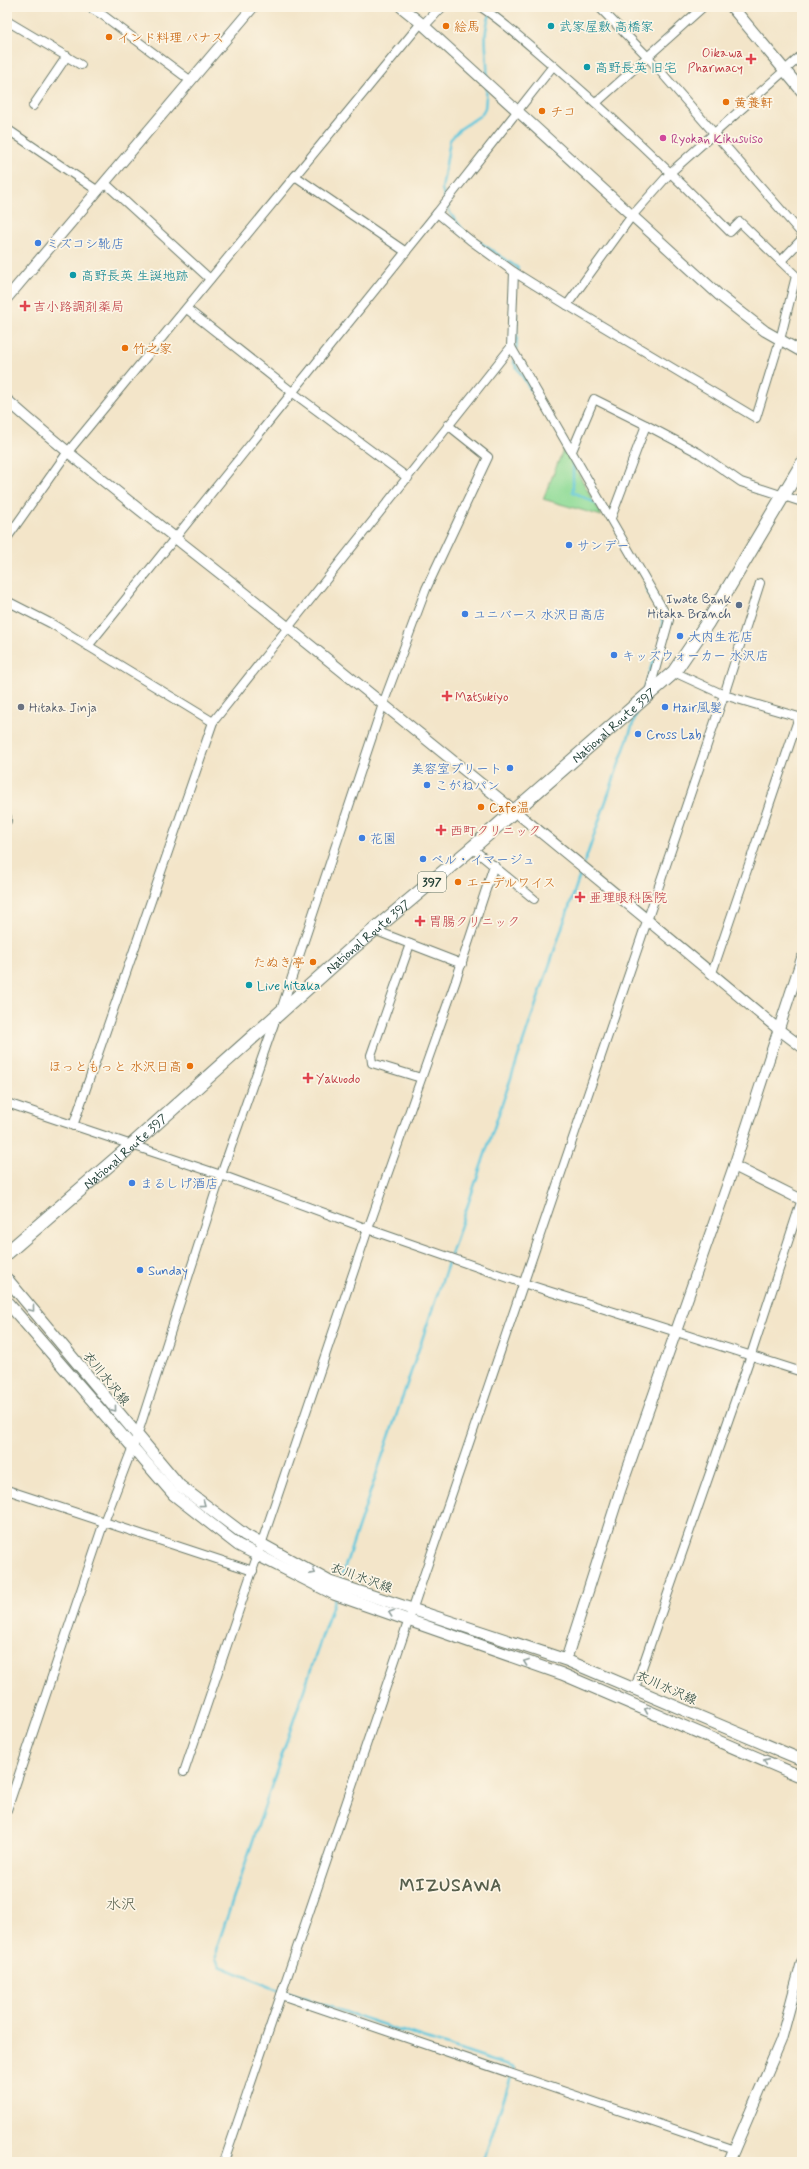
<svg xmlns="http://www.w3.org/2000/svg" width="809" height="2169" font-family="Mynerve,'Klee One',sans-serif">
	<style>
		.green { fill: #91dc98; stroke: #588c66 }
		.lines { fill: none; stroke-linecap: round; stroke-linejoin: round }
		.stream { stroke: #60c7dd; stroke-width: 2.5 }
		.minor-casing { stroke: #697868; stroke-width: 10 }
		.tertiary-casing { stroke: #697868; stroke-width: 12 }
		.secondary-casing { stroke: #697868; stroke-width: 13 }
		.trunk-casing { stroke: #697868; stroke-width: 15 }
		.minor { stroke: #fff; stroke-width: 8 }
		.tertiary { stroke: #fff; stroke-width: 10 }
		.secondary { stroke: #fff; stroke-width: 11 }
		.trunk { stroke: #fff; stroke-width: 13 }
		.oneway { stroke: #8f9e9a }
		.food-dot { fill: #e8710a; stroke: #fcf5e5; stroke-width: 1.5 }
		.culture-dot { fill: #0f9aa8; stroke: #fcf5e5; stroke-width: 1.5 }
		.health-dot { fill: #e0444e; stroke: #fcf5e5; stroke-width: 1.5 }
		.hotel-dot { fill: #d1479c; stroke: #fcf5e5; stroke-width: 1.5 }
		.shop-dot { fill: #3f7fe0; stroke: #fcf5e5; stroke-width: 1.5 }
		.service-dot { fill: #5c6f8a; stroke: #fcf5e5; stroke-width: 1.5 }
		.worship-dot { fill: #6b7280; stroke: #fcf5e5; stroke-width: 1.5 }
		.labels { text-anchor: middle; stroke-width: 3.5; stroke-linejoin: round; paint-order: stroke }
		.shield { fill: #fcf5e5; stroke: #617469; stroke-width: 1 }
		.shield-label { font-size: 12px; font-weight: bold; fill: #1f3d34 }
		.food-label { font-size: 13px; fill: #c56008; stroke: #fcf5e5; text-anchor: start }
		.culture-label { font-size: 13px; fill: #0d838f; stroke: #fcf5e5; text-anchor: start }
		.health-label { font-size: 13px; fill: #be3a42; stroke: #fcf5e5; text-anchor: start }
		.hotel-label { font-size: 13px; fill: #b23c85; stroke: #fcf5e5; text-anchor: start }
		.shop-label { font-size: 13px; fill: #366cbe; stroke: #fcf5e5; text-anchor: start }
		.service-label { font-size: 13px; fill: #4e5e75; stroke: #fcf5e5; text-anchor: end }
		.worship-label { font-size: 13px; fill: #5b616d; stroke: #fcf5e5; text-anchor: start }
		.street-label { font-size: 13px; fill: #1f3d34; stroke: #fcf5e5 }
		.quarter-label { font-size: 15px; fill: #57604d; stroke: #fcf5e5 }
		.district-label { font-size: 17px; font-weight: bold; letter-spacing: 1px; fill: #57604d; stroke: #fcf5e5 }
	</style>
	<rect width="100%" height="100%" fill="#fcf5e5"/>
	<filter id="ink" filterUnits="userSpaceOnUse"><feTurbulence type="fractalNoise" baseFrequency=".025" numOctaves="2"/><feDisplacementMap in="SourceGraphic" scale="8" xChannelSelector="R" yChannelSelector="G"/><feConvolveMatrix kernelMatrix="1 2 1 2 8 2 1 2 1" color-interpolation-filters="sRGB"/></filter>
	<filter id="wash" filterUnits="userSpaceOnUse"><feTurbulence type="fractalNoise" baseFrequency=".012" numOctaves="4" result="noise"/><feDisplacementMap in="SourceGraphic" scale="16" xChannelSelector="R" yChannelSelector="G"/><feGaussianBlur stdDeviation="0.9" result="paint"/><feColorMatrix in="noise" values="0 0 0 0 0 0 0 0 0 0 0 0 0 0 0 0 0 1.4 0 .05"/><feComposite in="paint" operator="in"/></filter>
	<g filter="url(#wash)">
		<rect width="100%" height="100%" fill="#f3e5c9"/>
		<path class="green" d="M564 448 602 516 543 499Z"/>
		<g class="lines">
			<g class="stream">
				<path d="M487 80C489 52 479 32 494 7"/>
				<path d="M445 199 442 189 450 140 460 129 481 115 485 108 487 87"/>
				<path d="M447 203 450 213 464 231"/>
				<path d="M475 239 518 268 517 273"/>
				<path d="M516 351 517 339 516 314"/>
				<path d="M515 358 514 363 531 390"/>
				<path d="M573 461V492L599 505"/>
				<path d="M646 588 662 617 663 631"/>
				<path d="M643 692 657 649"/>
				<path d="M584 864 637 712"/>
				<path d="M340 1581 582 869"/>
				<path d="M335 1598 216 1950V1959L220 1966 273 1988 514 2068 483 2162"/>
			</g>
		</g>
	</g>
	<g filter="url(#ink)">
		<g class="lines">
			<defs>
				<g id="minor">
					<path d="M89 7 104 16 191 81"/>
					<path d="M481 7C508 25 531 47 556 68 616 120 674 175 730 232L740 222 796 276 780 340 756 418 567 305 631 217 671 172 802 55"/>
					<path d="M599 7 647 56 802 234"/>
					<path d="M7 21 81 65"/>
					<path d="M553 66 437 213 470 240 514 272 511 347 669 620 649 692"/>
					<path d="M596 103 703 7"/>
					<path d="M33 106 67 56"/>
					<path d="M7 129 98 191"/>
					<path d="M295 176 406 252"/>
					<path d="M105 183 210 279"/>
					<path d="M781 261 802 239"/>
					<path d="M514 272 567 305"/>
					<path d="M187 309 292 392 408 478"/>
					<path d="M572 451 594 399 646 425"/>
					<path d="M611 518 646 425 699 453 741 482 802 502"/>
					<path d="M7 538 67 453 421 23"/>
					<path d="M760 583 724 695 802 718"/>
					<path d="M7 601 52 624 213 722"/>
					<path d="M88 646 437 213"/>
					<path d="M7 817V821"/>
					<path d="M472 848 534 899"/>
					<path d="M374 930 462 964"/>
					<path d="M410 944 371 1055 372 1063 421 1078"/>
					<path d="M712 973 799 717"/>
					<path d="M281 1010 383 704 426 589 488 457 448 425"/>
					<path d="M7 1103 221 1175 368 1229 523 1283 802 1372"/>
					<path d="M73 1126 213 722 511 347"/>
					<path d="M7 1490 253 1571"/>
					<path d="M635 1688 751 1355 802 1199"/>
					<path d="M184 1772 368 1229 455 983 494 865"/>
					<path d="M7 1810 104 1522 137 1436 221 1175 276 1018"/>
					<path d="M281 1995 735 2150"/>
					<path d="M224 2162 724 695 674 672"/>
				</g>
				<g id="tertiary">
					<path d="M401 7 421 23 719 295 765 331 802 352"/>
					<path d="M424 25 441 7"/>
					<path d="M7 298 253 7"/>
					<path d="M7 400C93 476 186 545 275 617 444 753 612 889 778 1029L802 1047"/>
					<path d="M734 1166 802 1200"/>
					<path d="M566 1660 621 1488 734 1166 802 958"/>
					<path d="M729 2162 781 2040 802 1962"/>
				</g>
				<g id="secondary">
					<path d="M732 7 802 91"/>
					<path d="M7 1279 180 1486 245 1535 330 1582 566 1660 802 1760"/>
					<path d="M7 1302 174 1495 238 1545 334 1594 562 1674 802 1777"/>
				</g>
				<g id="trunk">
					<path id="s1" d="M7 1253 132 1145 349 951 472 848 674 672 708 622 802 464"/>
				</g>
			</defs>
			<use href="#minor" class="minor-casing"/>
			<use href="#tertiary" class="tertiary-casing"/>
			<use href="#secondary" class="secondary-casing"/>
			<use href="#trunk" class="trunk-casing"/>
			<use href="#minor" class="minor"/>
			<use href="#tertiary" class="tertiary"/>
			<use href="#secondary" class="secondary"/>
			<use href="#trunk" class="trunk"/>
		</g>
		<defs><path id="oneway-chevron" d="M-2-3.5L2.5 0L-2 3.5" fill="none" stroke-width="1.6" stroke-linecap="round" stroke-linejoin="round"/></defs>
		<g class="oneway">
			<use href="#oneway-chevron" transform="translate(32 1309) rotate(51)"/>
			<use href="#oneway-chevron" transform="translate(114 1409) rotate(51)"/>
			<use href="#oneway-chevron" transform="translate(203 1504) rotate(37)"/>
			<use href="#oneway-chevron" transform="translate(313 1572) rotate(29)"/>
			<use href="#oneway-chevron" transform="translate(391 1613) rotate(-161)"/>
			<use href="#oneway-chevron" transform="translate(526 1662) rotate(-160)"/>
			<use href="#oneway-chevron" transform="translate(647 1710) rotate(-157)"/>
			<use href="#oneway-chevron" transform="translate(766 1761) rotate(-156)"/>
		</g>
	</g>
	<g class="food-dot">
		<circle cx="446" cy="26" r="4"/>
		<circle cx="109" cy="37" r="4"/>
		<circle cx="726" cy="102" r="4"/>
		<circle cx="542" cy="111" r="4"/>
		<circle cx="125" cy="348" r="4"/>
		<circle cx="481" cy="807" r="4"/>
		<circle cx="458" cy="882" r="4"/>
		<circle cx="313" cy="962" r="4"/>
		<circle cx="190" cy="1066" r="4"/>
	</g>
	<g class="culture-dot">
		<circle cx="551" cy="26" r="4"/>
		<circle cx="587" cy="67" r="4"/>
		<circle cx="73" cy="275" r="4"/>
		<circle cx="249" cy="985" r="4"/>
	</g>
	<g class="health-dot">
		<path d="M749 53h4v4h4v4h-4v4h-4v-4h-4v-4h4z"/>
		<path d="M23 300h4v4h4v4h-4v4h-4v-4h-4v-4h4z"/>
		<path d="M445 690h4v4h4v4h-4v4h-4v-4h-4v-4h4z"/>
		<path d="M439 824h4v4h4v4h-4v4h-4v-4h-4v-4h4z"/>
		<path d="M578 891h4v4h4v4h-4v4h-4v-4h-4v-4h4z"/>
		<path d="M418 915h4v4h4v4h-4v4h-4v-4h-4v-4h4z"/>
		<path d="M306 1072h4v4h4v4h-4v4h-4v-4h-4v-4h4z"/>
	</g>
	<circle class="hotel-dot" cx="663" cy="138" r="4"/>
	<g class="shop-dot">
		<circle cx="38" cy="243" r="4"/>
		<circle cx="569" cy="545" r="4"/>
		<circle cx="465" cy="614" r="4"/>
		<circle cx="680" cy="636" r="4"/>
		<circle cx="614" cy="655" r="4"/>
		<circle cx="665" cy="707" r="4"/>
		<circle cx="638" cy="734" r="4"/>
		<circle cx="510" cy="768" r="4"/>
		<circle cx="427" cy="785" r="4"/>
		<circle cx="362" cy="838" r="4"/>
		<circle cx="423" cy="859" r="4"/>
		<circle cx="132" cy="1183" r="4"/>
		<circle cx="140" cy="1270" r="4"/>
	</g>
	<circle class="service-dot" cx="739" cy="605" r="4"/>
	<circle class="worship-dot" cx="21" cy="707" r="4"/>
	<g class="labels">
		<rect class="shield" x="418" y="872" width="28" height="20" rx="3"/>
		<g class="shield-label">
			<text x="432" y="886">397</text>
		</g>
		<g class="food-label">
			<text x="454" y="31">絵馬</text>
			<text x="117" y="42">インド料理 パナス</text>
			<text x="734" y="107">黄養軒</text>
			<text x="550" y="116">チコ</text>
			<text x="133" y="353">竹之家</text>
			<text x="489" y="812">Cafe温</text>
			<text x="466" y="887">エーデルワイス</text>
			<text x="305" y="967" text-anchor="end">たぬき亭</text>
			<text x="182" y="1071" text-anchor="end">ほっともっと 水沢日高</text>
		</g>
		<g class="culture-label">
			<text x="559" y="31">武家屋敷 高橋家</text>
			<text x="595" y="72">高野長英 旧宅</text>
			<text x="81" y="280">高野長英 生誕地跡</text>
			<text x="257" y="990">Live hitaka</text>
		</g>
		<g class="health-label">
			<text x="743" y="57" text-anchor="end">Oikawa<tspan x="743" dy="15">Pharmacy</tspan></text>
			<text x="33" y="311">吉小路調剤薬局</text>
			<text x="455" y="701">Matsukiyo</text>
			<text x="450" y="835">西町クリニック</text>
			<text x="589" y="902">亜理眼科医院</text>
			<text x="429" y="926">胃腸クリニック</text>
			<text x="316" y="1083">Yakuodo</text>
		</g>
		<g class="hotel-label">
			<text x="671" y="143">Ryokan Kikusuiso</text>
		</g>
		<g class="shop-label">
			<text x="46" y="248">ミズコシ靴店</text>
			<text x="577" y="550">サンデー</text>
			<text x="473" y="619">ユニバース 水沢日高店</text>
			<text x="688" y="641">大内生花店</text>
			<text x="622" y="660">キッズウォーカー 水沢店</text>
			<text x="673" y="712">Hair風髪</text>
			<text x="646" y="739">Cross Lab</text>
			<text x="502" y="773" text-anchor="end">美容室プリート</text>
			<text x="435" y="790">こがねパン</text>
			<text x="370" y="843">花園</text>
			<text x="431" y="864">ベル・イマージュ</text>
			<text x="140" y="1188">まるしげ酒店</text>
			<text x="148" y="1275">Sunday</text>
		</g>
		<g class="service-label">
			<text x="731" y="603">Iwate Bank<tspan x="731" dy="15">Hitaka Branch</tspan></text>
		</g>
		<g class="worship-label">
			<text x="29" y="712">Hitaka Jinja</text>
		</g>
		<g class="street-label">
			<text dy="5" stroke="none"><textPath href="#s1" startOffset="804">National Route 397</textPath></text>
			<text dy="5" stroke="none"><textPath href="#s1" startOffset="480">National Route 397</textPath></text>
			<text dy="5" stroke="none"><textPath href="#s1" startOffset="156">National Route 397</textPath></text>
			<text transform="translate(107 1378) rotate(51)" y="5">衣川水沢線</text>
			<text transform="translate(362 1577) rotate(20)" y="5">衣川水沢線</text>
			<text transform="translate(667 1687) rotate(24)" y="5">衣川水沢線</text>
		</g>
		<g class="quarter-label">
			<text x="121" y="1909">水沢</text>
		</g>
		<g class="district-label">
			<text x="451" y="1891">MIZUSAWA</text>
		</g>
	</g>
	<rect width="809" height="2169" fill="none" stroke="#fcf5e5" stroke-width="24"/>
</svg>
